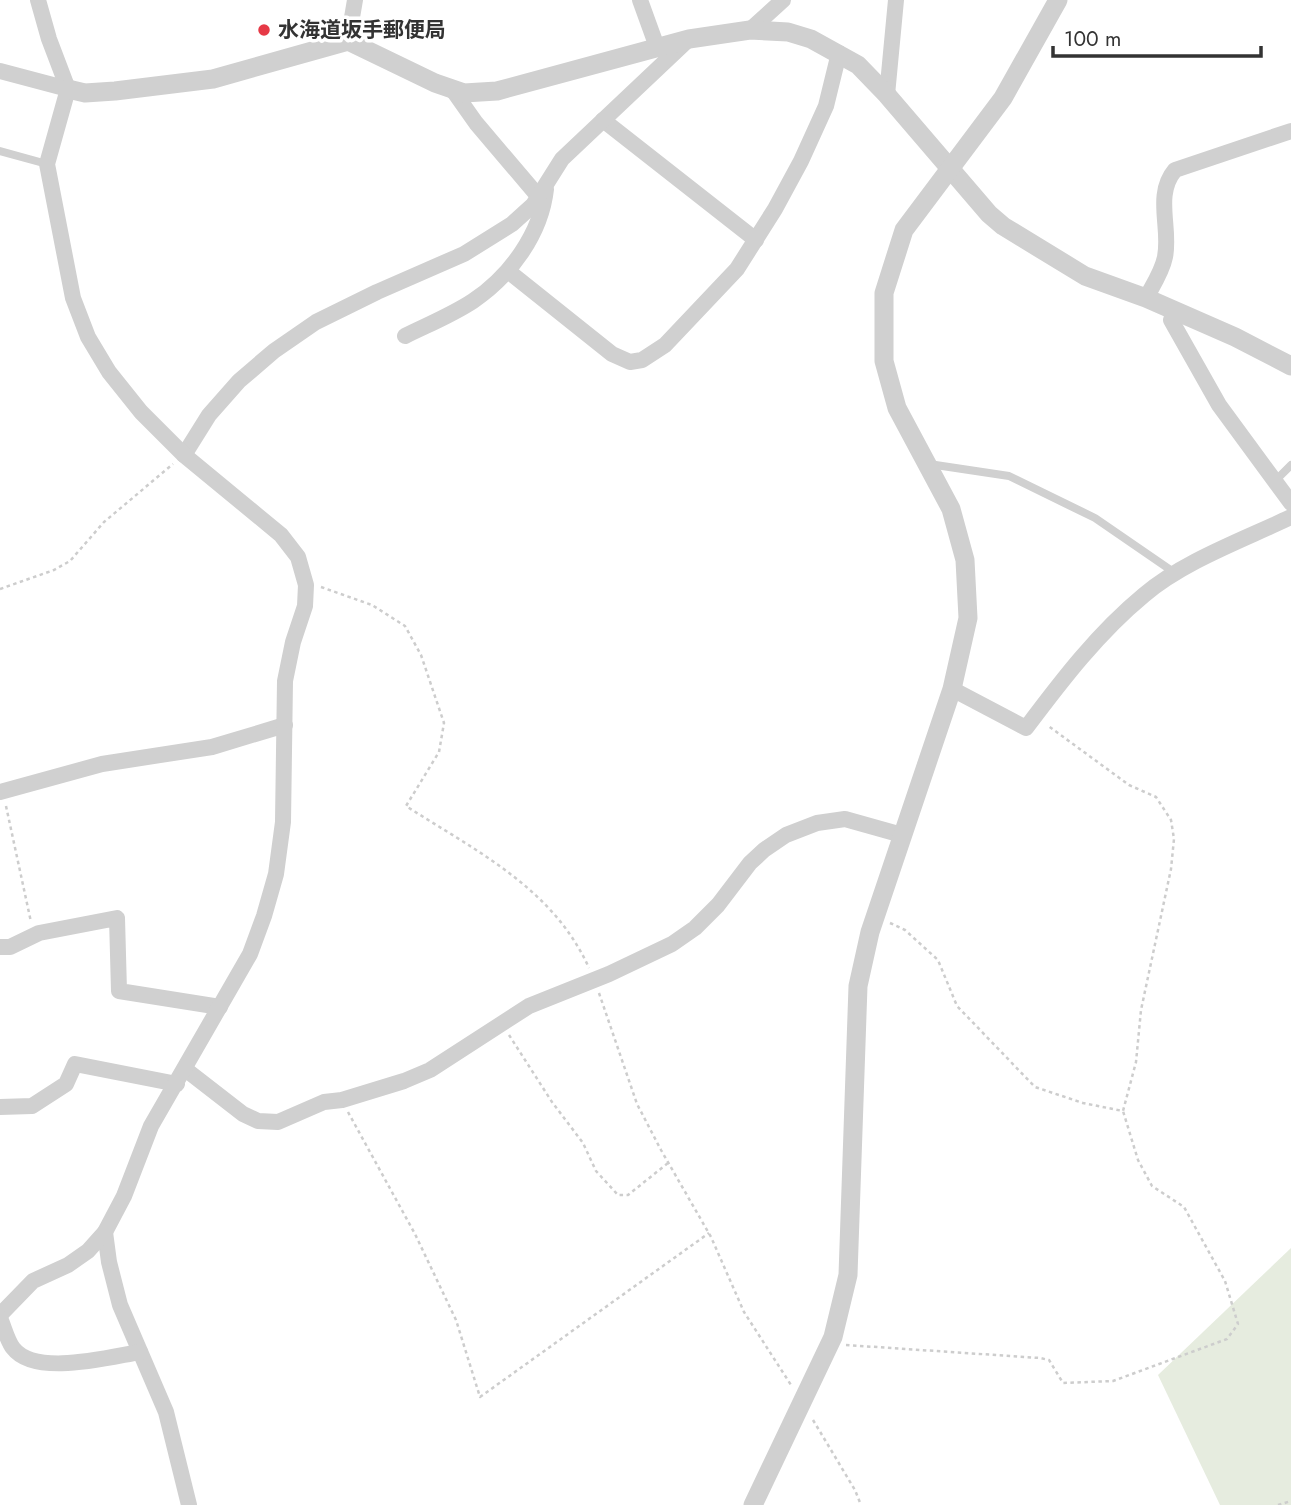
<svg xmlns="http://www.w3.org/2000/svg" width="1291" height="1505" font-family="Jost,'Noto Sans JP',sans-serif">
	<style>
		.green { fill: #e6ecdf }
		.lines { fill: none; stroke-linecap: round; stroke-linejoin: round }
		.path { stroke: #cdcdcd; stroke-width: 2.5; stroke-dasharray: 3.5 3.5; stroke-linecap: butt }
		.service { stroke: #d0d0d0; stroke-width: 8 }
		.minor { stroke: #d0d0d0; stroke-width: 16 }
		.tertiary { stroke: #d0d0d0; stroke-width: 19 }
		.poi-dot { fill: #e63946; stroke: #fff; stroke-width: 2.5 }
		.labels { text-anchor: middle; stroke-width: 7; stroke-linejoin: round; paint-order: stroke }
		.poi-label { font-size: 21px; font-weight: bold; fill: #333; stroke: #fff; text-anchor: start }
	</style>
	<rect width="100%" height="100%" fill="#fff"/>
	<path class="green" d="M1291 1248V1505H1220L1158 1375Z"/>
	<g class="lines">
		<g class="path">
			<path d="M321 587 372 605 405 626 421 655 444 723 439 752 406 806C476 851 553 888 589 968"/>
			<path d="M0 589 54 570 70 561 104 522 173 464"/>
			<path d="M6 806 31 922"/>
			<path d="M890 923 905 930 938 960 957 1006 1035 1087 1083 1103 1123 1111 1136 1062 1141 1010 1171 869 1174 839 1171 820 1156 797 1129 785 1047 725"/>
			<path d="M599 993 637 1104 661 1150 711 1237 744 1312 791 1385"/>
			<path d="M509 1035 552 1102 583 1143 596 1171 618 1195H628L668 1163"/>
			<path d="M348 1112 415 1234 456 1320 480 1397 709 1233"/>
			<path d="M846 1345 1040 1358 1049 1360 1063 1383 1113 1381 1227 1339 1238 1324 1225 1281 1184 1207 1152 1186 1138 1160 1123 1111"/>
			<path d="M813 1420 855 1490 861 1505"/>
			<path d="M1278 1505 1291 1501"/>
		</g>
		<g class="service">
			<path d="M0 151 47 164"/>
			<path d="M929 464 1009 476 1095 518 1175 573"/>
			<path d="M1275 481 1291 465"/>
		</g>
		<g class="minor">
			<path d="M640 0 657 47"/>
			<path d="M750 30 783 0"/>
			<path d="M348 41 355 0"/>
			<path d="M0 71 68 89"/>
			<path d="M452 89 476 123 538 196"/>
			<path d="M887 95 896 0"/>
			<path d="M603 120 756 240"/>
			<path d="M508 271 612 354 630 362 642 360 665 345 737 269 775 209 801 161 826 106 839 53"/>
			<path d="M1146 298C1153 285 1162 272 1165 257 1171 228 1154 195 1175 170L1291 131"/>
			<path d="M1174 312 1171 320 1219 405 1291 503"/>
			<path d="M405 336C427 325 452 315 473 301 510 276 541 234 546 189"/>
			<path d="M184 455 209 415 239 381 274 351 316 322 377 292 464 254 512 224 533 205 562 159 689 39"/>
			<path d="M952 689 1026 728C1062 680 1098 633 1144 595 1184 561 1243 540 1291 517"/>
			<path d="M0 792 102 764 212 747 285 725"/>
			<path d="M0 947H10L39 933 117 918 119 991 220 1007"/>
			<path d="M185 1069 243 1114 258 1121 278 1122 324 1102 342 1100 404 1081 430 1070 529 1006 609 974 672 944 695 928 718 905 750 863 764 850 786 835 817 823 845 819 902 835"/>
			<path d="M0 1107 32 1106 66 1084 75 1064 177 1084"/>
			<path d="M105 1232 109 1262 120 1305 166 1412 189 1505"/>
			<path d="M0 1315 33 1281 68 1265 88 1251 105 1232 124 1196 151 1126 250 954 264 916 276 874 283 822 285 681 293 642 305 606 306 585 298 557 281 535 184 455 141 412 109 372 88 337 73 298 47 164 68 89 49 39 38 0"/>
			<path d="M0 1318C4 1327 7 1340 13 1348 35 1377 109 1357 140 1352"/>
		</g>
		<g class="tertiary">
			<path d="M68 89 85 93 115 91 213 79 348 41 435 83 464 93 497 91 689 39 750 30 788 32 811 39 858 65 887 95 989 214 1003 226 1085 276 1146 298 1235 337 1291 366"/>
			<path d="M753 1505 833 1337 848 1275 858 986 870 932 952 689 968 618 965 560 951 509 897 408 884 361V293L904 230 1003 98 1058 0"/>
		</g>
	</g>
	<circle class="poi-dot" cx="264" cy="30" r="7"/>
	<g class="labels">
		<g class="poi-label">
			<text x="278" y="37">水海道坂手郵便局</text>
		</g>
	</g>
	<path d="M1053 46v10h208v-10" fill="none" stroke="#333333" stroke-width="3.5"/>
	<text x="1064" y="46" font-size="21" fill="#333333" stroke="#ffffff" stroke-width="5" paint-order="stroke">100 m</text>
</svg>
